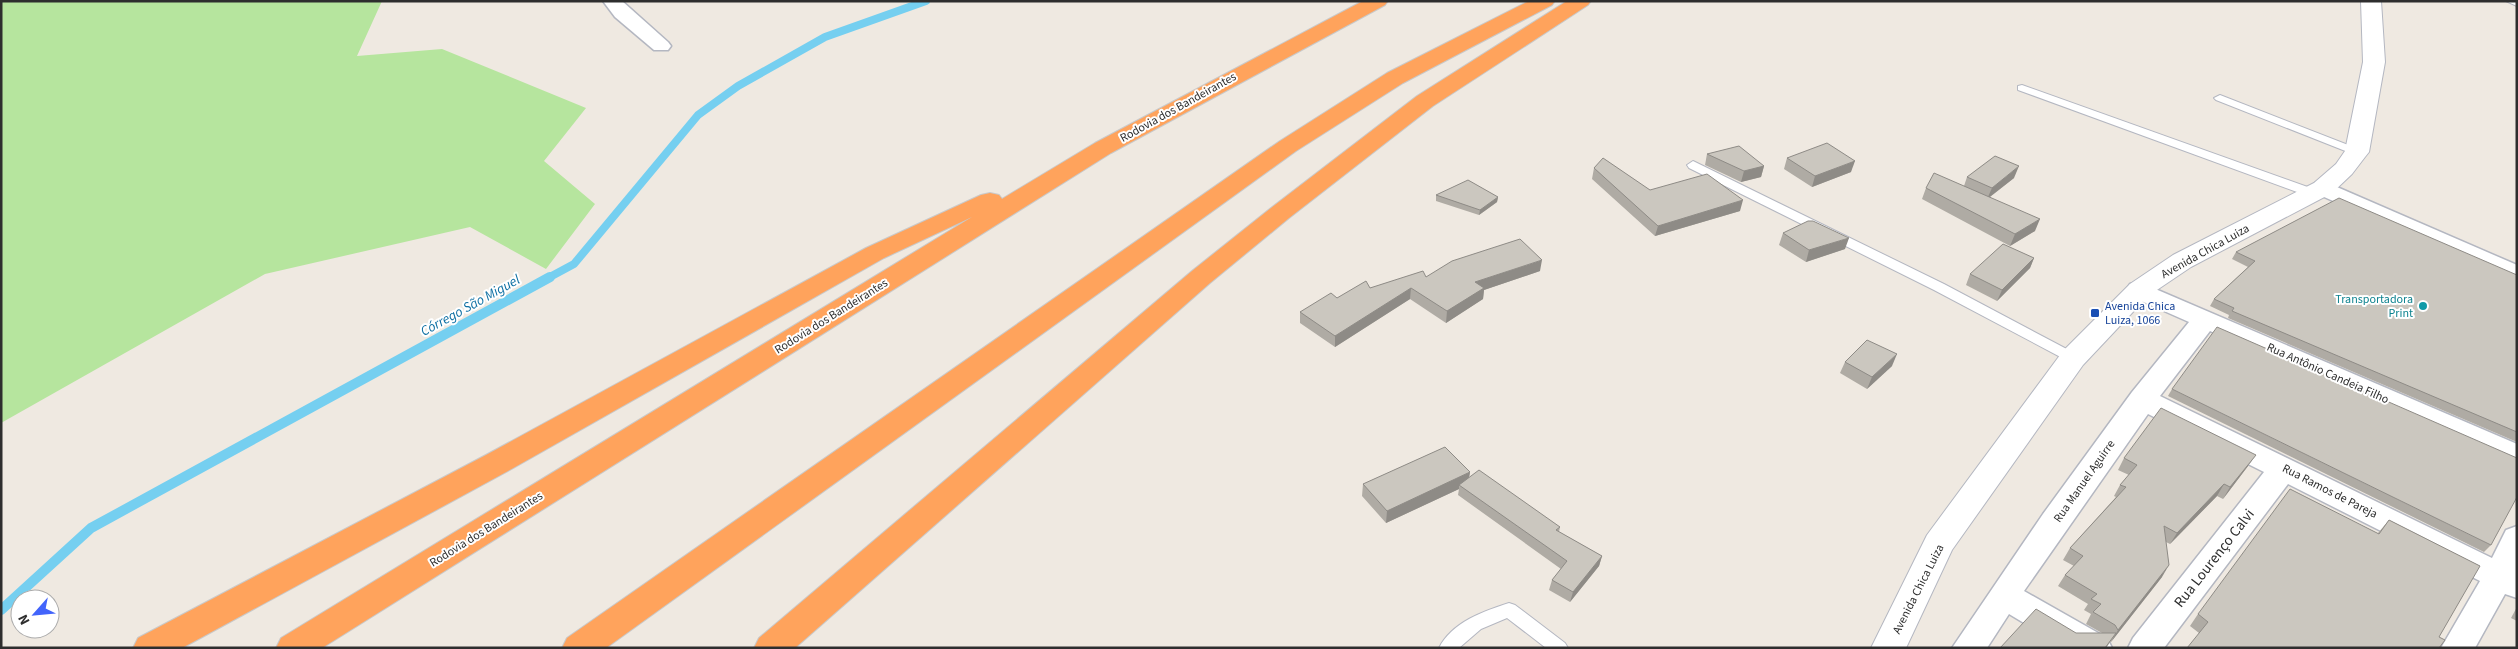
<svg xmlns="http://www.w3.org/2000/svg" width="2518" height="649" font-family="'Source Sans 3',sans-serif">
	<style>
		.green { fill: #b6e59e }
		.lines { fill: none; stroke-linecap: round; stroke-linejoin: round }
		.stream-far1 { stroke: #75cff0; stroke-width: 8 }
		.stream { stroke: #75cff0; stroke-width: 10 }
		.service-casing { stroke: #b4b7c1; stroke-width: 2 }
		.minor-casing { stroke: #b4b7c1; stroke-width: 3 }
		.secondary-casing { stroke: #b4b7c1; stroke-width: 2 }
		.motorway-casing { stroke: #c9c9c9; stroke-width: 2 }
		.service { fill: #fff; fill-rule: evenodd }
		.minor { fill: #fff; fill-rule: evenodd }
		.secondary { fill: #fff; fill-rule: evenodd }
		.motorway { fill: #ffa35c; fill-rule: evenodd }
		.wall { fill: #afaba4 }
		.shaded-wall { fill: #8e8b86 }
		.building { fill: #cbc7bf; stroke: #8e8b86 }
		.culture-dot { fill: #0f9aa8; stroke: #fff; stroke-width: 2 }
		.transit-dot { fill: #1a4fb4; stroke: #fff; stroke-width: 2 }
		.labels { text-anchor: middle; stroke-width: 4; stroke-linejoin: round; paint-order: stroke }
		.street-label { font-size: 12px; fill: #2e2e2e; stroke: #fff }
		.culture-label { font-size: 12px; fill: #0d838f; stroke: #fff; text-anchor: end }
		.transit-label { font-size: 12px; fill: #164399; stroke: #fff; text-anchor: start }
		.water-label { font-size: 14px; font-style: italic; fill: #0d6fa3; stroke: #fff }
		.near-street-label { font-size: 15px; fill: #2e2e2e; stroke: #fff }
	</style>
	<rect width="100%" height="100%" fill="#efe9e1"/>
	<path class="green" d="M1 1H382L357 56 442 49 586 108 544 161 595 204 546 269 470 227 265 274 1 423Z"/>
	<g class="lines">
		<path class="stream-far1" d="M548 278 574 264 698 115 738 86 825 37 926 1"/>
		<path class="stream" d="M1 610 91 528 550 277"/>
		<defs>
			<g id="service">
				<path d="M2506 1H2517V6Z"/>
				<path d="M2022 85 2316 190 2318 193 2312 197 2308 196 2018 90V86Z"/>
				<path d="M2220 95 2361 150 2363 152 2361 154H2353L2216 100 2214 98Z"/>
				<path d="M1693 161 1944 284 2078 355 2080 358 2073 363 2068 361 1934 290 1689 168 1687 165Z"/>
				<path d="M1509 603 1515 605 1565 643 1568 648H1546L1507 618 1481 629 1459 648H1439C1452 622 1484 611 1509 603Z"/>
			</g>
			<g id="minor">
				<path d="M603 1H622L668 42 671 46 668 50H654L615 17Z"/>
				<path d="M2323 181 2517 265V282L2315 193 2311 188 2315 183Z"/>
				<path d="M2139 282 2517 444V466L2210 331 2160 396 2492 558 2506 530 2517 526V598L2505 594 2475 648H2441L2480 581 2288 484 2164 648H2128L2133 638 2264 472 2148 414 2024 591 2107 638 2112 648H2066L2009 614 1987 648H1952L2043 514 2132 392 2189 322 2130 296 2126 290 2130 284Z"/>
			</g>
			<path id="secondary" d="M2361 1H2381L2385 62 2369 152 2365 157 2352 174 2332 193 2191 267 2148 296 2083 365 1952 550 1906 648H1871L1927 535 2063 351 2130 284 2173 255 2314 183 2336 164 2345 151 2363 62Z"/>
			<g id="motorway">
				<path d="M1363 1H1388L1385 5 1111 153 322 648H276L281 638 972 217 884 258 508 471 182 648H133L138 638 486 455 866 248 981 195 990 193 999 195 1002 199 1095 143Z"/>
				<path d="M1529 1H1555L1552 5 1403 83 1296 151 606 648H562L567 638 1280 141 1387 73Z"/>
				<path d="M1567 1H1591L1588 5 1433 106 1289 218 1210 283 795 648H754L759 638 1192 271 1271 208 1417 96Z"/>
			</g>
		</defs>
		<use href="#service" class="service-casing"/>
		<use href="#minor" class="minor-casing"/>
		<use href="#secondary" class="secondary-casing"/>
		<use href="#motorway" class="motorway-casing"/>
		<use href="#service" class="service"/>
		<use href="#minor" class="minor"/>
		<use href="#secondary" class="secondary"/>
		<use href="#motorway" class="motorway"/>
	</g>
	<g class="wall">
		<path d="M1707 154 1764 166 1761 177 1741 182 1705 165Z"/>
		<path d="M1787 158 1851 172 1812 187 1784 169Z"/>
		<path d="M1594 168 1650 190 1740 211 1655 236 1592 179Z"/>
		<path d="M1967 177 2014 178 1990 197 2035 231 2010 246 1922 199 1926 188 1964 186Z"/>
		<path d="M1436 195 1498 197 1497 202 1479 215 1436 201Z"/>
		<path d="M1783 233 1845 249 1806 262 1779 245Z"/>
		<path d="M2236 252 2517 275V442L2228 318 2229 315 2210 306 2214 299 2248 267 2232 259Z"/>
		<path d="M2034 258 2030 268 1997 301 1966 285 1970 274Z"/>
		<path d="M1540 271 1484 290 1483 299 1446 323 1410 299 1335 347 1300 323V312L1337 298 1370 288 1426 277Z"/>
		<path d="M1845 362 1892 366 1867 389 1840 373Z"/>
		<path d="M2172 389 2491 545 2484 552 2168 396Z"/>
		<path d="M2124 458 2248 466 2223 499 2217 496 2170 544 2166 542 2162 577 2111 642V641L2106 648 2076 633H2102L2086 624 2091 614 2084 610 2088 604 2058 586 2065 575 2074 566 2063 560 2070 548 2116 497 2114 496 2120 485 2129 475 2118 470Z"/>
		<path d="M1470 472 1469 477 1560 527 1559 532 1602 556 1599 566 1570 602 1549 590 1552 580 1561 569 1458 495 1459 489 1386 523 1362 496 1363 484Z"/>
		<path d="M2389 520 2480 566 2199 633 2190 626 2198 614 2378 533Z"/>
		<path d="M2517 607V621L2511 618Z"/>
	</g>
	<g class="shaded-wall">
		<path d="M1855 161 1851 172 1812 187 1815 176Z"/>
		<path d="M1764 166 1761 177 1741 182 1744 171Z"/>
		<path d="M2019 166 2014 178 1987 199 1992 188Z"/>
		<path d="M1498 197 1497 202 1479 215 1480 210Z"/>
		<path d="M1743 200 1740 211 1655 236 1658 226Z"/>
		<path d="M2040 219 2035 231 2010 246 2015 234Z"/>
		<path d="M1849 238 1845 249 1806 262 1809 250Z"/>
		<path d="M2034 258 2030 268 1997 301 2002 290Z"/>
		<path d="M1542 260 1540 271 1484 290 1483 299 1446 323 1447 311 1475 282Z"/>
		<path d="M1411 288 1410 299 1335 347V336Z"/>
		<path d="M1897 354 1892 366 1867 389 1872 377Z"/>
		<path d="M2256 455 2248 466 2223 499 2230 487Z"/>
		<path d="M1470 472 1468 484 1459 485V489L1386 523 1387 511Z"/>
		<path d="M2224 484 2217 496 2170 544 2177 533Z"/>
		<path d="M1602 556 1599 566 1570 602 1573 592Z"/>
		<path d="M2169 565 2162 577 2111 642 2118 630Z"/>
	</g>
	<g class="building">
		<path d="M1827 143 1855 161 1815 176 1787 158Z"/>
		<path d="M1739 146 1764 166 1744 171 1707 154Z"/>
		<path d="M1995 156 2019 166 1992 188 1967 177Z"/>
		<path d="M1603 158 1650 190 1707 174 1743 200 1658 226 1594 168Z"/>
		<path d="M1934 173 2040 219 2015 234 1926 188Z"/>
		<path d="M1468 180 1498 197 1480 210 1436 195Z"/>
		<path d="M2339 198 2517 275V432L2232 311 2234 308 2214 299 2255 261 2236 252Z"/>
		<path d="M1808 221H1813L1849 238 1809 250 1783 233Z"/>
		<path d="M1520 239 1542 260 1475 282 1484 288 1447 311 1411 288 1335 336 1300 312 1331 293 1337 298 1366 281 1370 288 1423 271 1426 277 1452 261Z"/>
		<path d="M2003 244 2034 258 2002 290 1970 274Z"/>
		<path d="M2217 327 2517 458V497L2491 545 2172 389Z"/>
		<path d="M1867 340 1897 354 1872 377 1845 362Z"/>
		<path d="M2161 408 2256 455 2230 487 2224 484 2177 533 2164 526 2169 565 2118 630 2115 625 2093 612 2101 604 2091 599 2097 594 2065 575 2083 556 2070 548 2126 487 2120 485 2137 465 2124 458Z"/>
		<path d="M1445 447 1470 472 1387 511 1363 484Z"/>
		<path d="M1479 470 1560 527 1556 530 1602 556 1573 592 1552 580 1567 561 1459 485Z"/>
		<path d="M2290 489 2379 534 2389 520 2480 566 2439 637 2445 640 2439 648H2187L2208 622 2198 614Z"/>
		<path d="M2036 609 2076 633H2116L2105 648H2000Z"/>
	</g>
	<circle class="culture-dot" cx="2423" cy="306" r="5"/>
	<rect class="transit-dot" x="2090" y="308" width="10" height="10" rx="2.5"/>
	<g class="labels">
		<g class="street-label">
			<text transform="translate(1178 107) rotate(-29)" y="4">Rodovia dos Bandeirantes</text>
			<text transform="translate(2205 251) rotate(-29)" y="4">Avenida Chica Luiza</text>
			<text transform="translate(831 316) rotate(-32)" y="4">Rodovia dos Bandeirantes</text>
			<text transform="translate(2328 373) rotate(24)" y="4">Rua Antônio Candeia Filho</text>
			<text transform="translate(2084 481) rotate(-55)" y="4">Rua Manuel Aguirre</text>
			<text transform="translate(2330 491) rotate(27)" y="4">Rua Ramos de Pareja</text>
			<text transform="translate(486 529) rotate(-32)" y="4">Rodovia dos Bandeirantes</text>
			<text transform="translate(1918 589) rotate(-63)" y="4">Avenida Chica Luiza</text>
		</g>
		<g class="culture-label">
			<text x="2413" y="303">Transportadora<tspan x="2413" dy="14">Print</tspan></text>
		</g>
		<g class="transit-label">
			<text x="2105" y="310">Avenida Chica<tspan x="2105" dy="14">Luiza, 1066</tspan></text>
		</g>
		<g class="water-label">
			<text transform="translate(470 305) rotate(-29)" y="5">Córrego São Miguel</text>
		</g>
		<g class="near-street-label">
			<text transform="translate(2214 558) rotate(-52)" y="5">Rua Lourenço Calvi</text>
		</g>
	</g>
	<rect width="2518" height="649" fill="none" stroke="#2e2e2e" stroke-width="5"/>
	<g transform="translate(35 614) rotate(243)"><circle r="24" fill="#ffffff" stroke="#ababab"/>
	<path d="M0-4L9 19L0 12L-9 19Z" fill="#4264fb"/>
	<text y="-8" font-size="14" font-weight="bold" text-anchor="middle" fill="#2e2e2e">N</text>
	</g>
</svg>
